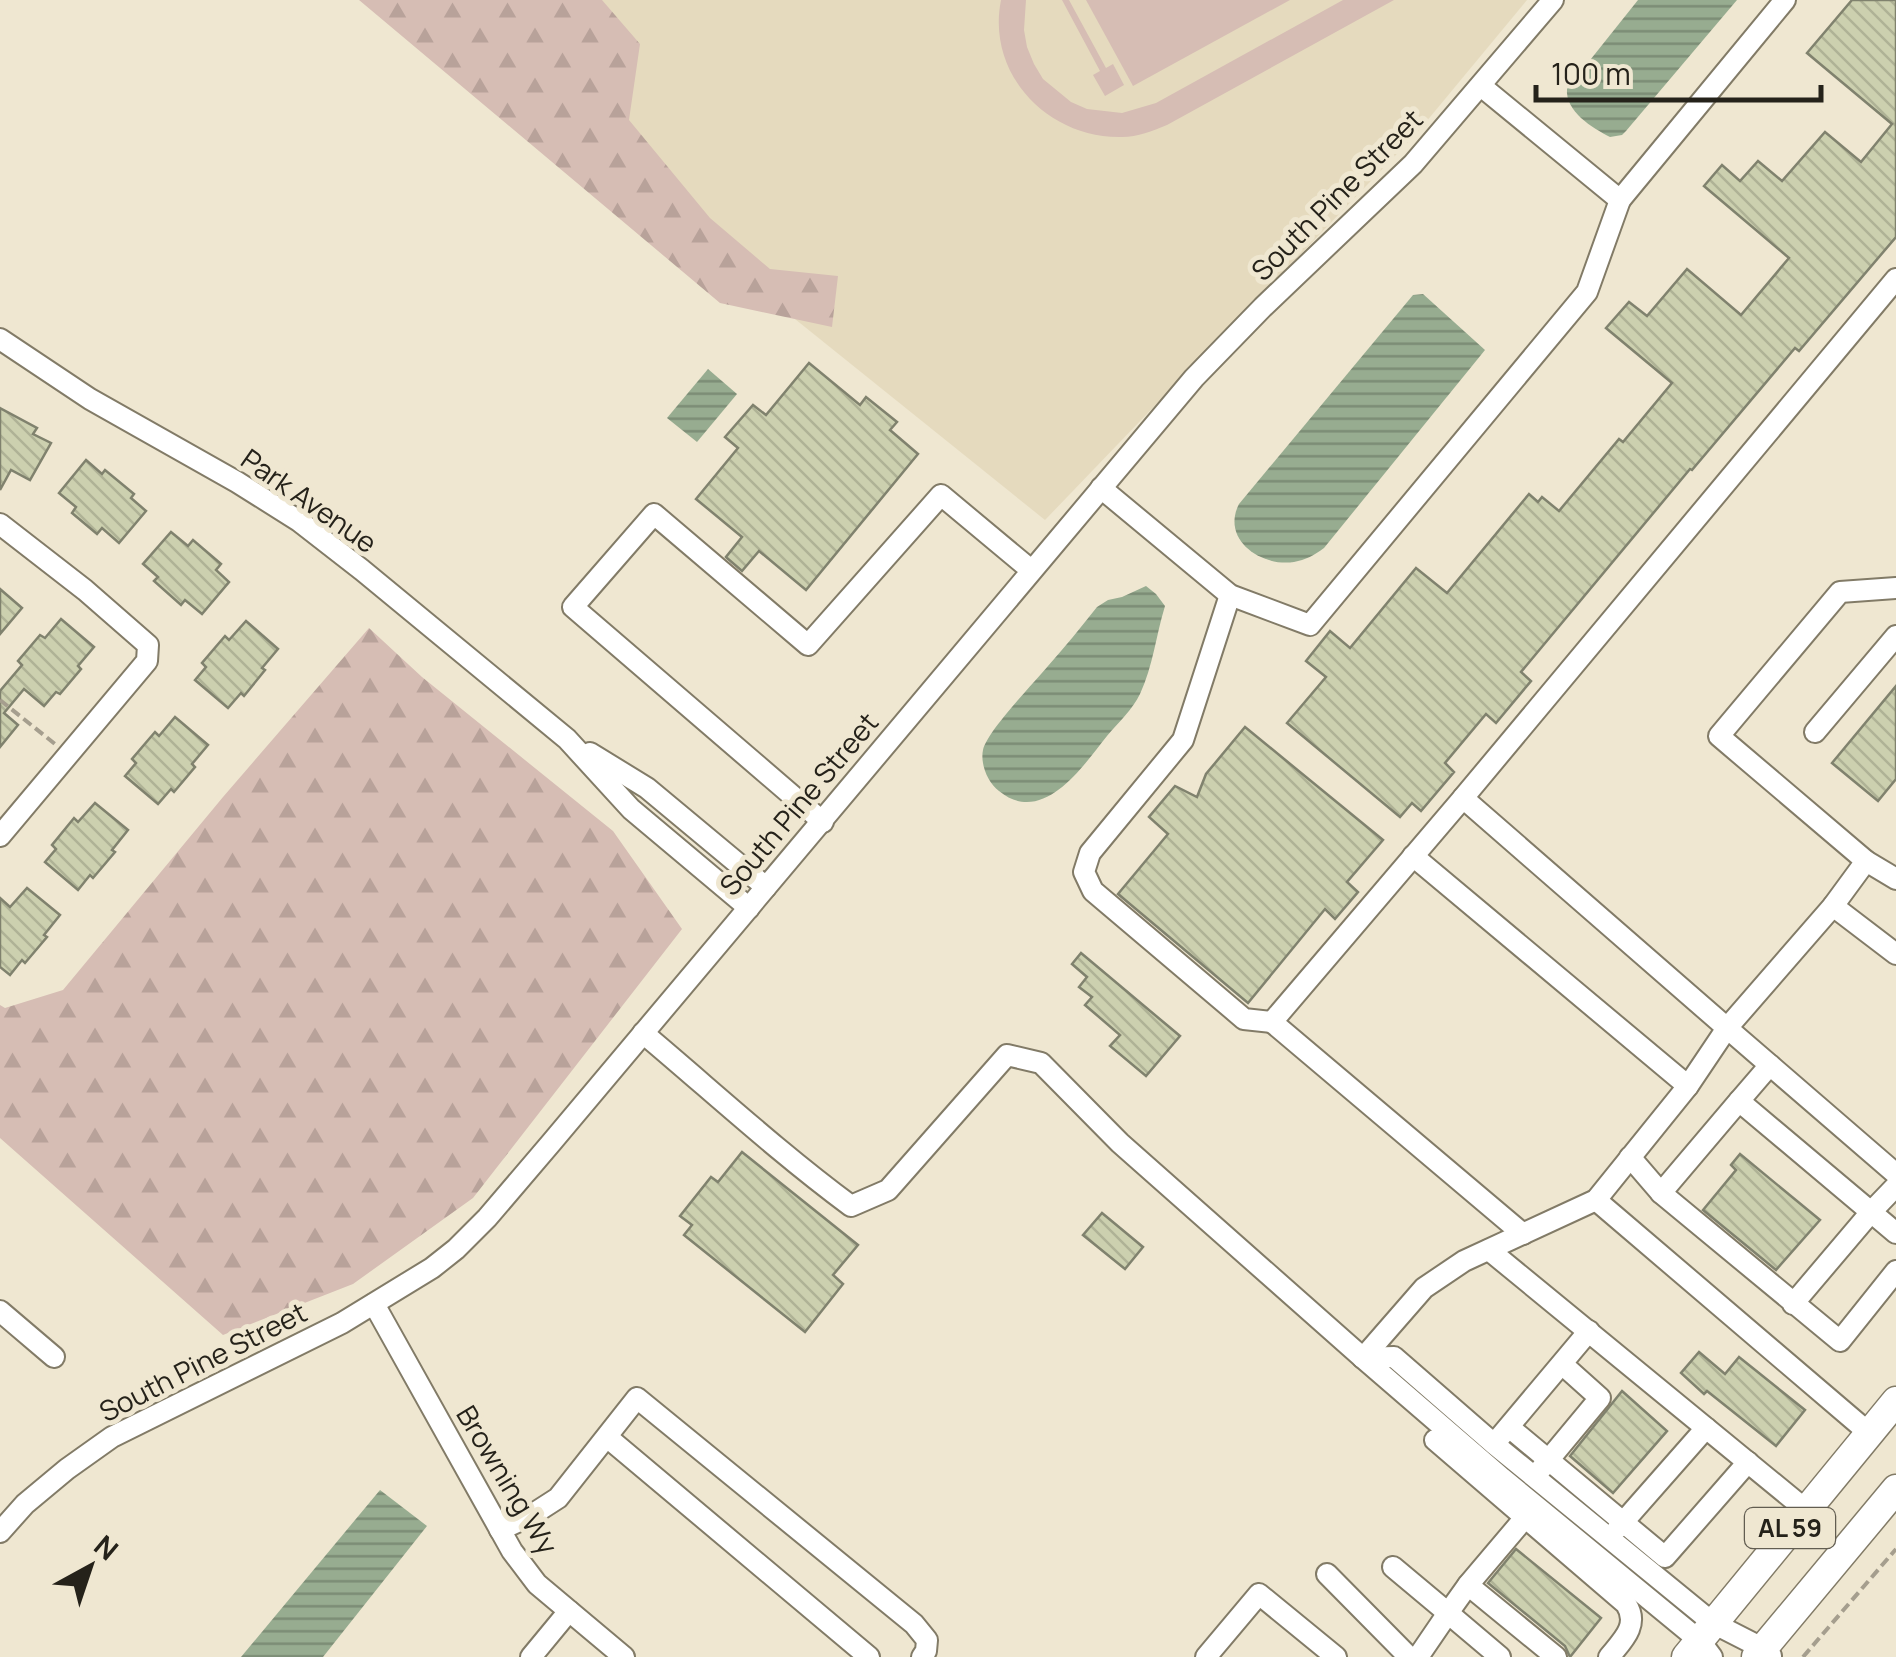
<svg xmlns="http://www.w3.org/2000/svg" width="1896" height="1657" font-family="Manrope,sans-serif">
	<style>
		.built { fill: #e5dabe }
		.forest { fill: url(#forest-firs) }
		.park { fill: #d6bdb4 }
		.water { fill: url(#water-rules) }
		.building { fill: url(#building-back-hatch); stroke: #80826e; stroke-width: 2.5 }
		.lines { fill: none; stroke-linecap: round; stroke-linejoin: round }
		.minor-casing { stroke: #827b67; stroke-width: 24 }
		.major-casing { stroke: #827b67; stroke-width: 31 }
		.path { stroke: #a59e8e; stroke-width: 4; stroke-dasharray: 10 5; stroke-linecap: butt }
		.minor { stroke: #fff; stroke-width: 20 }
		.major { stroke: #fff; stroke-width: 28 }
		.labels { text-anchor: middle; stroke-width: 10; stroke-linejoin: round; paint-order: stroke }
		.shield { fill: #efe7d1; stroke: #625d51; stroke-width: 2.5 }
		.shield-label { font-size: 25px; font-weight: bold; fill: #25221a }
		.street-label { font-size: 28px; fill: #25221a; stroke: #efe7d1 }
	</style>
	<defs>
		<pattern id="forest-firs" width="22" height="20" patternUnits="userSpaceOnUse" patternTransform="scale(2.5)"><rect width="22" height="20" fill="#d6bdb4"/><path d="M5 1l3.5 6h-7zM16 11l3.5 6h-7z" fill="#b8a29a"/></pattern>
		<pattern id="water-rules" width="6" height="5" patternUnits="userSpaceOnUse" patternTransform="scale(2.5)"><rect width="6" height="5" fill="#97ac90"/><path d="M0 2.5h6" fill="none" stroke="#7b8c75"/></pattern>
		<pattern id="building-back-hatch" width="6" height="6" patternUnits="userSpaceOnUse" patternTransform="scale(2.5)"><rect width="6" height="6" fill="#ccd0af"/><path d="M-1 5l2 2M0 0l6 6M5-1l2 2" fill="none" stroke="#afb296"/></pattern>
	</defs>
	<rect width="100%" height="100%" fill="#efe7d1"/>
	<path class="built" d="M398 0H1527L1416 134 1045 520Z"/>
	<g class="forest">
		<path d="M359 0H602L640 44 629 120 710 218 770 269 838 276 832 327 720 303Z"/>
		<path d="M369 628 422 677 613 831 682 929 473 1198 353 1284 223 1335 0 1138V1005L5 1008 63 990 223 797Z"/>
	</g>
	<g class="park">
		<path d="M1001 0H1026L1024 30 1027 47 1034 64 1043 79 1071 102 1087 109 1122 113 1156 103 1343 0H1394L1167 125C1152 131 1138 137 1122 137 1049 139 986 75 1001 0Z"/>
		<path d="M1062 0H1069L1106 68 1113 64 1124 85 1105 96 1093 75 1100 71Z"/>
		<path d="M1086 0H1290L1133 86Z"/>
	</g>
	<g class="water">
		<path d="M1638 0H1737L1626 131 1622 135 1610 137C1592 128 1565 111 1567 89Z"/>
		<path d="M1423 294 1485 350 1324 548C1315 555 1305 560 1294 562 1260 567 1221 539 1239 504L1413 295Z"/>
		<path d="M708 369 737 394 697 442 667 418Z"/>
		<path d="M1146 586 1156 594 1165 606C1156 635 1153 666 1140 694 1133 709 1118 723 1107 736 1083 766 1043 827 999 791 988 783 980 764 983 750 988 730 1033 684 1048 666 1065 647 1081 627 1097 607L1108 600 1122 597Z"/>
		<path d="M380 1490 427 1526 323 1657H241Z"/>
	</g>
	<g class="building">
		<path d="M1852 0H1896V237L1799 351 1795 348 1692 470 1690 469 1521 672 1531 681 1496 723 1486 714 1445 763 1454 772 1421 811 1412 803 1400 817 1287 723 1326 677 1306 661 1330 631 1350 648 1416 568 1447 593 1529 494 1538 502 1542 497 1559 511 1619 439 1623 442 1672 383 1606 328 1629 302 1647 316 1687 269 1741 315 1789 258 1704 186 1722 165 1740 181 1758 161 1782 181 1825 132 1861 162 1892 124 1807 53Z"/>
		<path d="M809 363 860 405 866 397 897 422 890 430 918 454 806 590 759 551 742 571 727 558 726 557 742 537 696 499 738 448 725 437 753 405 766 415Z"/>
		<path d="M0 408 37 428 33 434 51 443 30 480 11 470 0 490Z"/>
		<path d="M86 460 102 474 105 470 134 494 131 498 146 511 119 543 102 528 97 534 72 513 76 507 59 493Z"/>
		<path d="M171 532 188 546 193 540 221 564 216 570 229 582 202 614 185 600 181 605 154 581 158 577 143 564Z"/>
		<path d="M0 589 22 608 0 634Z"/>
		<path d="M61 619 94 647 78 666 81 669 60 694 56 692 44 706 24 689 4 713 18 725 0 747V691L22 665 18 661 40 635 45 638Z"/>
		<path d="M246 621 278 649 262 668 265 670 244 696 241 693 228 708 195 680 206 667 202 663 225 636 229 640Z"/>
		<path d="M1896 686V779L1878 801 1832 763Z"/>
		<path d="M175 717 208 745 192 764 195 767 174 792 171 789 158 804 125 776 136 763 132 759 155 732 159 736Z"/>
		<path d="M1245 727 1383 840 1347 882 1358 892 1335 919 1325 909 1248 1003 1118 894 1168 834 1149 817 1175 786 1197 797 1206 774Z"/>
		<path d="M95 803 128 830 112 850 115 852 93 878 90 875 78 890 45 862 56 849 52 845 74 818 78 822Z"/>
		<path d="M27 888 60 915 44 935 47 937 25 963 22 960 10 975 0 967V898L10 907Z"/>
		<path d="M1081 953 1180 1036 1146 1076 1110 1046 1120 1035 1085 1005 1092 997 1079 987 1087 977 1072 964Z"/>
		<path d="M742 1152 858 1245 833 1275 843 1284 805 1332 684 1235 692 1225 680 1216 711 1177 718 1182Z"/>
		<path d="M1740 1154 1820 1220 1776 1270 1703 1210 1736 1170 1731 1165Z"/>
		<path d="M1102 1213 1143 1247 1125 1269 1083 1235Z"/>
		<path d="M1699 1352 1725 1374 1739 1357 1805 1410 1776 1446 1707 1391 1704 1394 1681 1373Z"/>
		<path d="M1622 1391 1667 1431 1613 1493 1570 1456Z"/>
		<path d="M1516 1549 1601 1618 1570 1657 1565 1646 1488 1583Z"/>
	</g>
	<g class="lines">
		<defs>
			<g id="minor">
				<path d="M1481 86 1620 200 1785 0"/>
				<path d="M1896 279 1463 798 1727 1028 1833 906 1866 861 1719 736 1840 592 1896 588"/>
				<path d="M0 339 90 399 237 482 299 521 362 570 567 739 631 809 749 908"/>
				<path d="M1101 488 1230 595 1310 625 1587 292 1620 200"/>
				<path d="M0 524 85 590 148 645 147 661 0 836"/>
				<path d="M1230 595 1183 740 1090 853 1084 872 1093 891 1244 1019 1272 1022"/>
				<path d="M1815 732 1896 636"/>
				<path d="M590 753 647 788 766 887"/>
				<path d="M1463 798 1272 1022 1523 1234"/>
				<path d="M823 822 573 607 654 514 808 645 941 495 1031 570"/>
				<path d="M1413 856 1688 1086"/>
				<path d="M1866 861 1896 879"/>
				<path d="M1833 906 1896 954"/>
				<path d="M643 1033C712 1091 778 1152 851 1206L888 1190 1007 1055 1041 1063 1120 1143 1363 1358 1502 1478 1700 1641 1712 1657"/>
				<path d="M1739 1101 1770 1065"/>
				<path d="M1630 1157 1661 1193"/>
				<path d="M1596 1200 1869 1433"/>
				<path d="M1896 1233 1739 1101 1661 1193 1840 1341 1896 1271"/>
				<path d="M1489 1250 1806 1510"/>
				<path d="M374 1304 512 1551 537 1584 624 1657"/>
				<path d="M1793 1304 1871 1212 1896 1186"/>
				<path d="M0 1311 54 1357"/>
				<path d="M1363 1358 1424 1288 1464 1261 1596 1200 1688 1086 1727 1028 1896 1174"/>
				<path d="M1363 1358 1394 1357 1494 1444 1713 1623 1762 1648 1771 1656"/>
				<path d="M1509 1427 1665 1557 1748 1462"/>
				<path d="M607 1437 869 1657"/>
				<path d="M1500 1437 1589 1331"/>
				<path d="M1435 1440 1626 1604C1640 1625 1622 1641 1609 1657"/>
				<path d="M1541 1469 1600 1398 1562 1364"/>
				<path d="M1534 1507 1468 1585 1556 1657"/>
				<path d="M1618 1528 1706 1428"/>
				<path d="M500 1530 530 1516 558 1498 637 1398 914 1624 927 1640 926 1651 922 1657"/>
				<path d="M0 1532 25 1504 67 1469 112 1437 342 1323 432 1268 456 1249 487 1218 551 1143 1194 378 1263 307 1413 164 1553 0"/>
				<path d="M1393 1567 1448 1613 1468 1585"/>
				<path d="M1327 1574 1409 1657"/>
				<path d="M531 1657 569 1611"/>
				<path d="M1206 1657 1259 1594 1336 1657"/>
				<path d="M1418 1657 1448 1613 1500 1657"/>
			</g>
			<g id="major">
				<path d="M1686 1657 1896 1401"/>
				<path d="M1756 1657 1896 1489"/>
			</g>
		</defs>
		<use href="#minor" class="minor-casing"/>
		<use href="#major" class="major-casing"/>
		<g class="path">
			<path d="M0 700 55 744"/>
			<path d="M1803 1657 1896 1549"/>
		</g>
		<use href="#minor" class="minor"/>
		<use href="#major" class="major"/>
	</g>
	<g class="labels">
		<rect class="shield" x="1745" y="1508" width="90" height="40" rx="8"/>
		<g class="shield-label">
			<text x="1790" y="1537">AL 59</text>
		</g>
		<g class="street-label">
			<text transform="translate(1337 195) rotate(-45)" y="10">South Pine Street</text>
			<text transform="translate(309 501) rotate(35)" y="10">Park Avenue</text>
			<text transform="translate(799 804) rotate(-50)" y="10">South Pine Street</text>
			<text transform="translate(203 1362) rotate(-27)" y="10">South Pine Street</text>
			<text transform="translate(507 1480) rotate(59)" y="10">Browning Wy</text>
		</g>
	</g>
	<g transform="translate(90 1567) rotate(40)" stroke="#efe7d1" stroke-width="8" paint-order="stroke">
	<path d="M0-8L18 38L0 25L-18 38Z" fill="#25221a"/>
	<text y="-15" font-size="28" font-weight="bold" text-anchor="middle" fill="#25221a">N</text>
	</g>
	<path d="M1536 85v15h285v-15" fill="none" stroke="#25221a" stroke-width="5"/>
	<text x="1551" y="85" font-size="30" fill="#25221a" stroke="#efe7d1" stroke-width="8" paint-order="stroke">100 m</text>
</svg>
